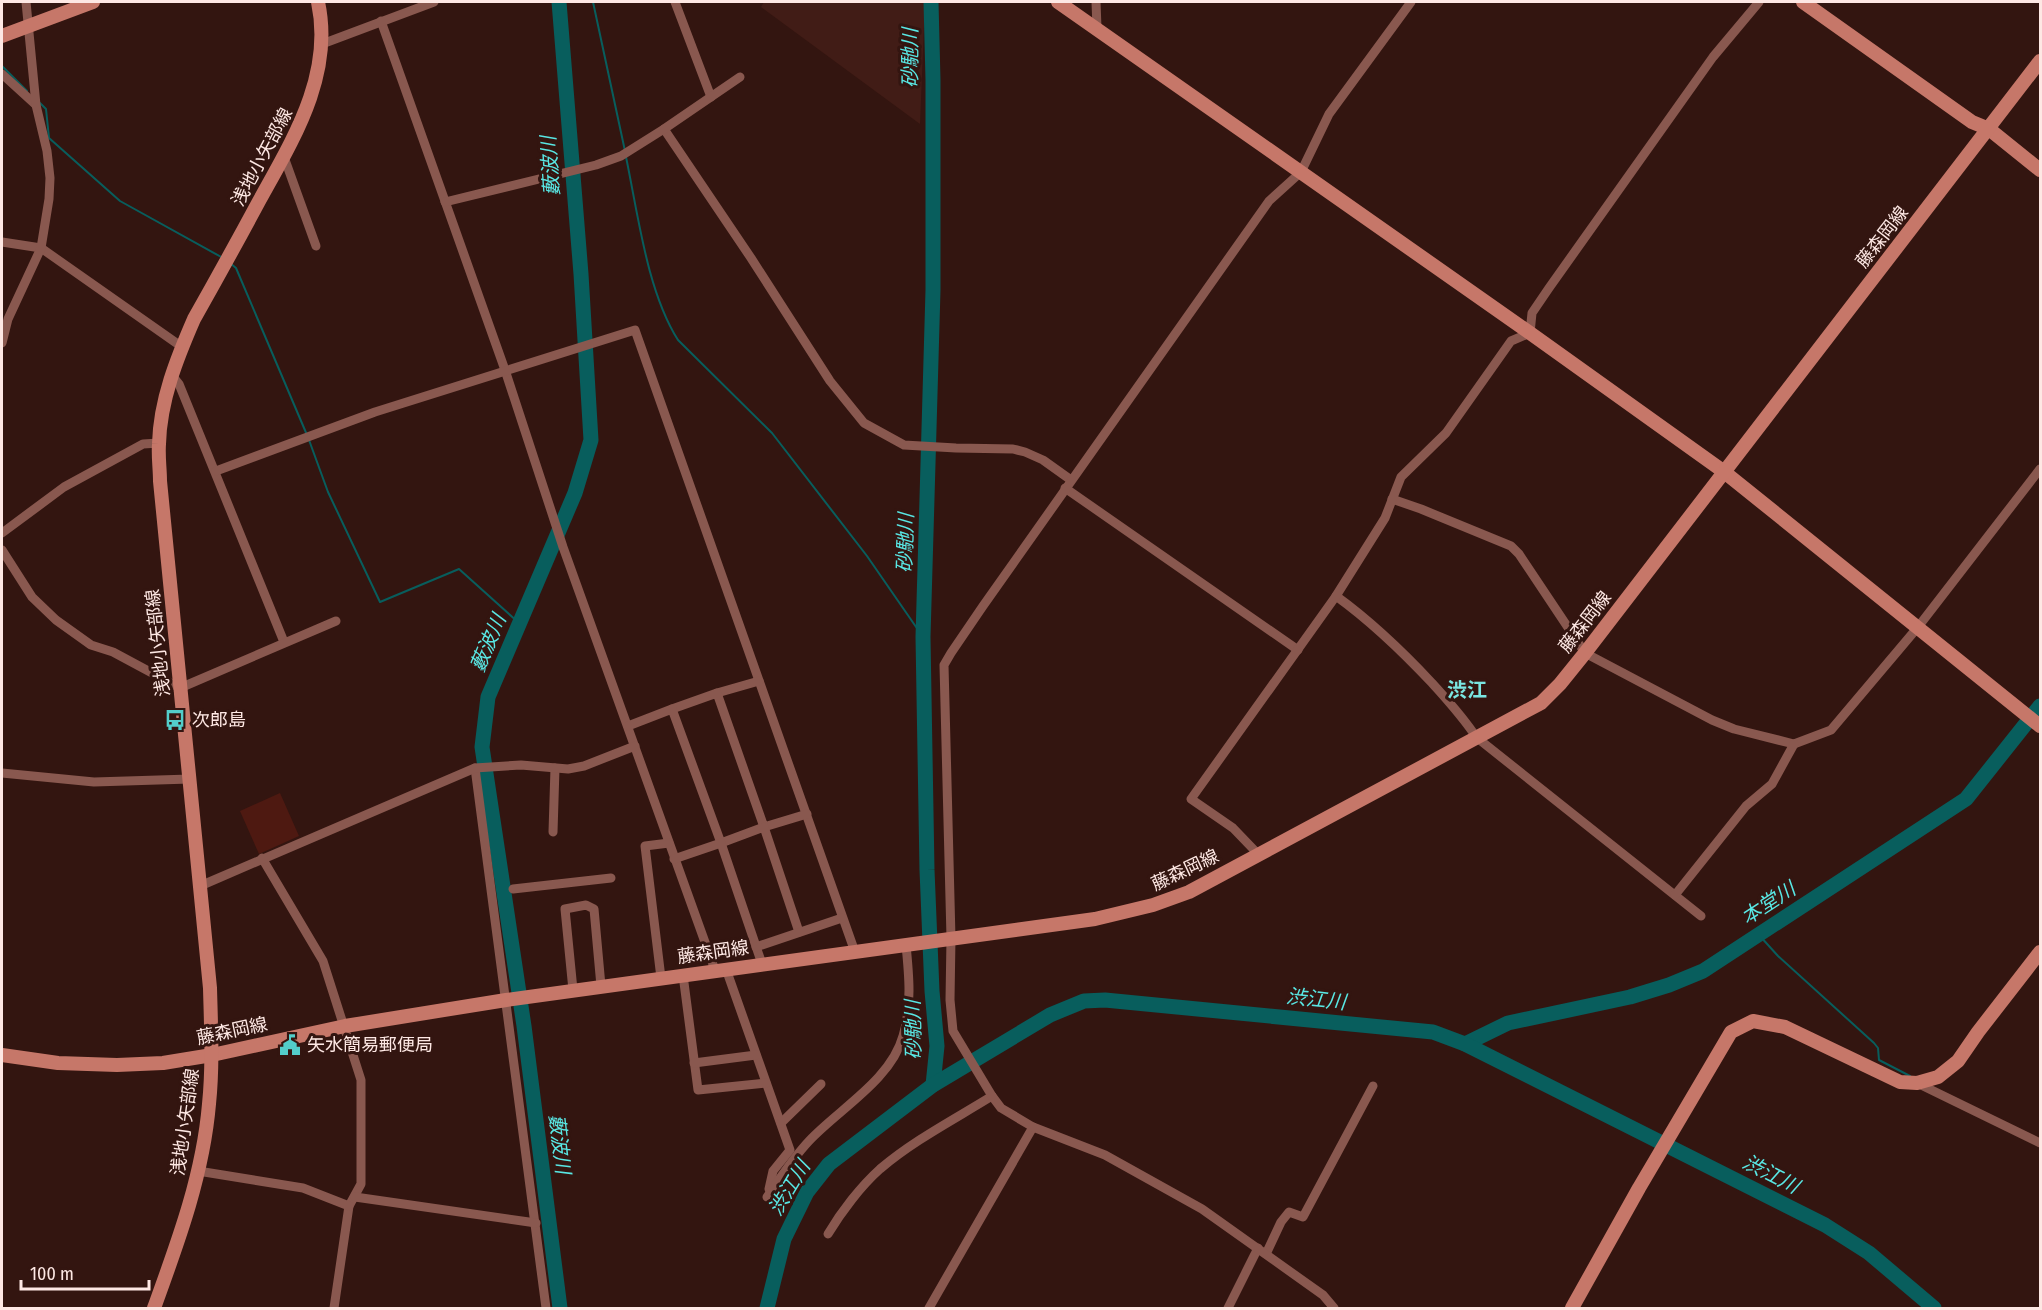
<svg xmlns="http://www.w3.org/2000/svg" width="2042" height="1310" font-family="'Fira Sans Condensed','Noto Sans JP',sans-serif">
	<style>
		.built { fill: #411c16 }
		.green { fill: #4e1911 }
		.lines { fill: none; stroke-linecap: round; stroke-linejoin: round }
		.stream { stroke: #085e5d; stroke-width: 2 }
		.river { stroke: #085e5d; stroke-width: 15 }
		.street { stroke: #89584f; stroke-width: 9 }
		.secondary { stroke: #c67769; stroke-width: 14 }
		.labels { text-anchor: middle; stroke-width: 6; stroke-linejoin: round; paint-order: stroke }
		.street-label { font-size: 18px; fill: #fee8e4; stroke: #331510 }
		.poi-label { font-size: 18px; fill: #fee8e4; stroke: #331510; text-anchor: start }
		.water-label { font-size: 20px; font-style: italic; fill: #59e7e4; stroke: #331510 }
		.neighbourhood-label { font-size: 20px; font-weight: bold; fill: #7ae6e2; stroke: #331510 }
	</style>
	<rect width="100%" height="100%" fill="#331510"/>
	<path class="built" d="M764 2H925L920 124 761 7Z"/>
	<path class="green" d="M280 793 299 836 259 854 240 811Z"/>
	<g class="lines">
		<g class="stream">
			<path d="M593 2 625 151"/>
			<path d="M2 66 27 91"/>
			<path d="M40 103 46 109 49 138 120 201 223 258"/>
			<path d="M626 157C638 214 647 291 678 340L772 433 867 556 923 637"/>
			<path d="M230 263 236 268 307 435"/>
			<path d="M309 440 328 492 380 602 459 569 519 623"/>
			<path d="M1759 935 1778 956 1874 1043 1878 1048 1879 1060 1910 1076"/>
		</g>
		<g class="river">
			<path d="M559 2 581 274 591 440 575 493 488 697 482 747 524 1026 560 1308"/>
			<path d="M931 2 933 80V290L923 637 927 870 932 991 937 1046 933 1085"/>
			<path d="M1465 1044 1508 1023 1630 997 1669 985 1703 971 1966 799 2040 706"/>
			<path d="M767 1308 784 1239 807 1192 829 1164 933 1085 1050 1015 1084 1001 1105 1000 1433 1032 1465 1044 1825 1225 1869 1253 1934 1308"/>
		</g>
		<g class="street">
			<path d="M675 2 711 97"/>
			<path d="M1096 2 1097 28"/>
			<path d="M381 21 505 370 563 547 715 970"/>
			<path d="M322 44 434 2"/>
			<path d="M2 74 36 105"/>
			<path d="M664 129 751 258 830 381 864 423 904 445 956 448 1013 449 1025 452 1043 460 1071 480"/>
			<path d="M284 157 316 246"/>
			<path d="M445 202 596 165 621 156 664 129 740 77"/>
			<path d="M2 242 41 248 182 347"/>
			<path d="M2 343 8 319 41 248 49 199 50 178 47 151 36 105 26 2"/>
			<path d="M171 374 179 384 284 642"/>
			<path d="M216 471 375 412 635 330 855 952"/>
			<path d="M1065 488 1298 650"/>
			<path d="M1392 499 1421 509 1511 546 1519 554 1585 653 1712 720 1734 729 1794 744 1831 730 1918 627 2040 469"/>
			<path d="M2 533 64 487 143 444 159 443"/>
			<path d="M2 550 32 597 56 620 91 645 113 652 180 688 336 621"/>
			<path d="M1336 596C1372 622 1402 651 1432 683 1448 701 1463 717 1476 737L1701 916"/>
			<path d="M717 693 759 681"/>
			<path d="M672 709 717 693 764 827 807 814"/>
			<path d="M628 726 672 709 721 843 764 827 799 932"/>
			<path d="M475 768 546 1308"/>
			<path d="M2 773 94 782 190 779"/>
			<path d="M553 832 555 768"/>
			<path d="M1258 854 1233 828 1191 799 1336 596 1385 518 1401 477 1446 433 1511 341 1530 333 1532 313 1549 288 1713 57 1759 2"/>
			<path d="M262 858 323 961 361 1080V1184L349 1206 334 1308"/>
			<path d="M674 859 721 843 762 964"/>
			<path d="M200 886 475 768 521 765 568 769 584 766 635 746"/>
			<path d="M513 889 611 878"/>
			<path d="M1675 895 1746 806 1772 784 1794 744"/>
			<path d="M756 947 842 918"/>
			<path d="M726 969 790 1150 773 1171 769 1189"/>
			<path d="M683 975 698 1090 766 1083"/>
			<path d="M661 978 645 846 669 843"/>
			<path d="M573 990 565 909 586 905 594 909 601 986"/>
			<path d="M694 1063 756 1055"/>
			<path d="M1917 1083 2040 1143"/>
			<path d="M781 1123 821 1084"/>
			<path d="M198 1171 303 1188 349 1206"/>
			<path d="M355 1197 536 1223"/>
			<path d="M767 1197C780 1178 793 1158 809 1141 839 1109 891 1080 903 1036 912 1006 909 975 906 945"/>
			<path d="M828 1234C841 1212 861 1186 880 1169 914 1140 955 1119 992 1096"/>
			<path d="M1266 1254 1281 1222 1289 1212 1303 1217 1373 1086"/>
			<path d="M929 1308 1033 1127"/>
			<path d="M1228 1308 1258 1248"/>
			<path d="M1334 1308 1323 1295 1202 1209 1105 1155 1033 1127 1001 1108 992 1096 953 1031 950 1000 951 938 944 665 951 653 983 606 1269 201 1301 172 1329 114 1411 2"/>
		</g>
		<g class="secondary">
			<path d="M1058 2 1530 333 1723 471 2040 726"/>
			<path d="M1803 2 1972 122 1989 129 2040 170"/>
			<path d="M2 36 93 2"/>
			<path d="M2 1055 58 1063 117 1065 163 1063 212 1055 345 1026 506 1000 1095 919 1153 905 1189 892 1541 703 1560 684 1585 653 2040 61"/>
			<path d="M154 1308C178 1242 203 1175 209 1104 213 1065 211 1027 210 988L160 481C160 469 158 456 159 444 160 400 177 358 194 319 216 280 237 242 258 203 292 141 334 76 318 2"/>
			<path d="M1572 1308 1639 1188 1731 1032 1753 1021 1785 1027 1900 1082 1917 1083 1938 1077 1958 1061 1978 1032 2040 952"/>
		</g>
	</g>
	<defs>
		<symbol id="bus-bare" viewBox="-9 -9 18 18"><path d="M-5-6H5V4H4V6H2V4H-2V6H-4V4H-5ZM-3.5-4V0h7V-4ZM-3.5 1.2v1.5H-2V1.2ZM2 1.2v1.5H3.5V1.2Z" fill="#53cdca" stroke="#331510" stroke-width="2.5" paint-order="stroke"/></symbol>
		<symbol id="civic-bare" viewBox="-9 -9 18 18"><path d="M-.6-6.5H3V-4.5H.6V-3L4-1V1h2V6H-6V1h2V-1L-.6-3ZM-1.2 2.5V6h2.4V2.5Z" fill="#53cdca" stroke="#331510" stroke-width="2.5" paint-order="stroke"/></symbol>
	</defs>
	<g fill-rule="evenodd">
		<use href="#bus-bare" x="160" y="705" width="30" height="30"/>
		<use href="#civic-bare" x="275" y="1030" width="30" height="30"/>
	</g>
	<g class="labels">
		<g class="street-label">
			<text transform="translate(262 157) rotate(-62)" y="6">浅地小矢部線</text>
			<text transform="translate(1882 237) rotate(-52)" y="6">藤森岡線</text>
			<text transform="translate(1585 622) rotate(-52)" y="6">藤森岡線</text>
			<text transform="translate(158 643) rotate(-96)" y="6">浅地小矢部線</text>
			<text transform="translate(1185 870) rotate(-25)" y="6">藤森岡線</text>
			<text transform="translate(713 952) rotate(-8)" y="6">藤森岡線</text>
			<text transform="translate(232 1031) rotate(-12)" y="6">藤森岡線</text>
			<text transform="translate(185 1122) rotate(-82)" y="6">浅地小矢部線</text>
		</g>
		<g class="poi-label">
			<text x="192" y="726">次郎島</text>
			<text x="307" y="1051">矢水簡易郵便局</text>
		</g>
		<g class="water-label">
			<text transform="translate(910 58) rotate(-90)" y="7">砂馳川</text>
			<text transform="translate(550 166) rotate(-94)" y="7">藪波川</text>
			<text transform="translate(905 543) rotate(-88)" y="7">砂馳川</text>
			<text transform="translate(488 643) rotate(-67)" y="7">藪波川</text>
			<text transform="translate(1768 903) rotate(-33)" y="7">本堂川</text>
			<text transform="translate(1316 999) rotate(6)" y="7">渋江川</text>
			<text transform="translate(913 1030) rotate(-91)" y="7">砂馳川</text>
			<text transform="translate(560 1144) rotate(83)" y="7">藪波川</text>
			<text transform="translate(1771 1174) rotate(27)" y="7">渋江川</text>
			<text transform="translate(789 1188) rotate(-59)" y="7">渋江川</text>
		</g>
		<g class="neighbourhood-label">
			<text x="1467" y="697">渋江</text>
		</g>
	</g>
	<rect width="2042" height="1310" fill="none" stroke="#fee8e4" stroke-width="6"/>
	<path d="M21 1280v9h128v-9" fill="none" stroke="#fee8e4" stroke-width="3"/>
	<text x="30" y="1280" font-size="18" fill="#fee8e4" stroke="#331510" stroke-width="4.5" paint-order="stroke">100 m</text>
</svg>
